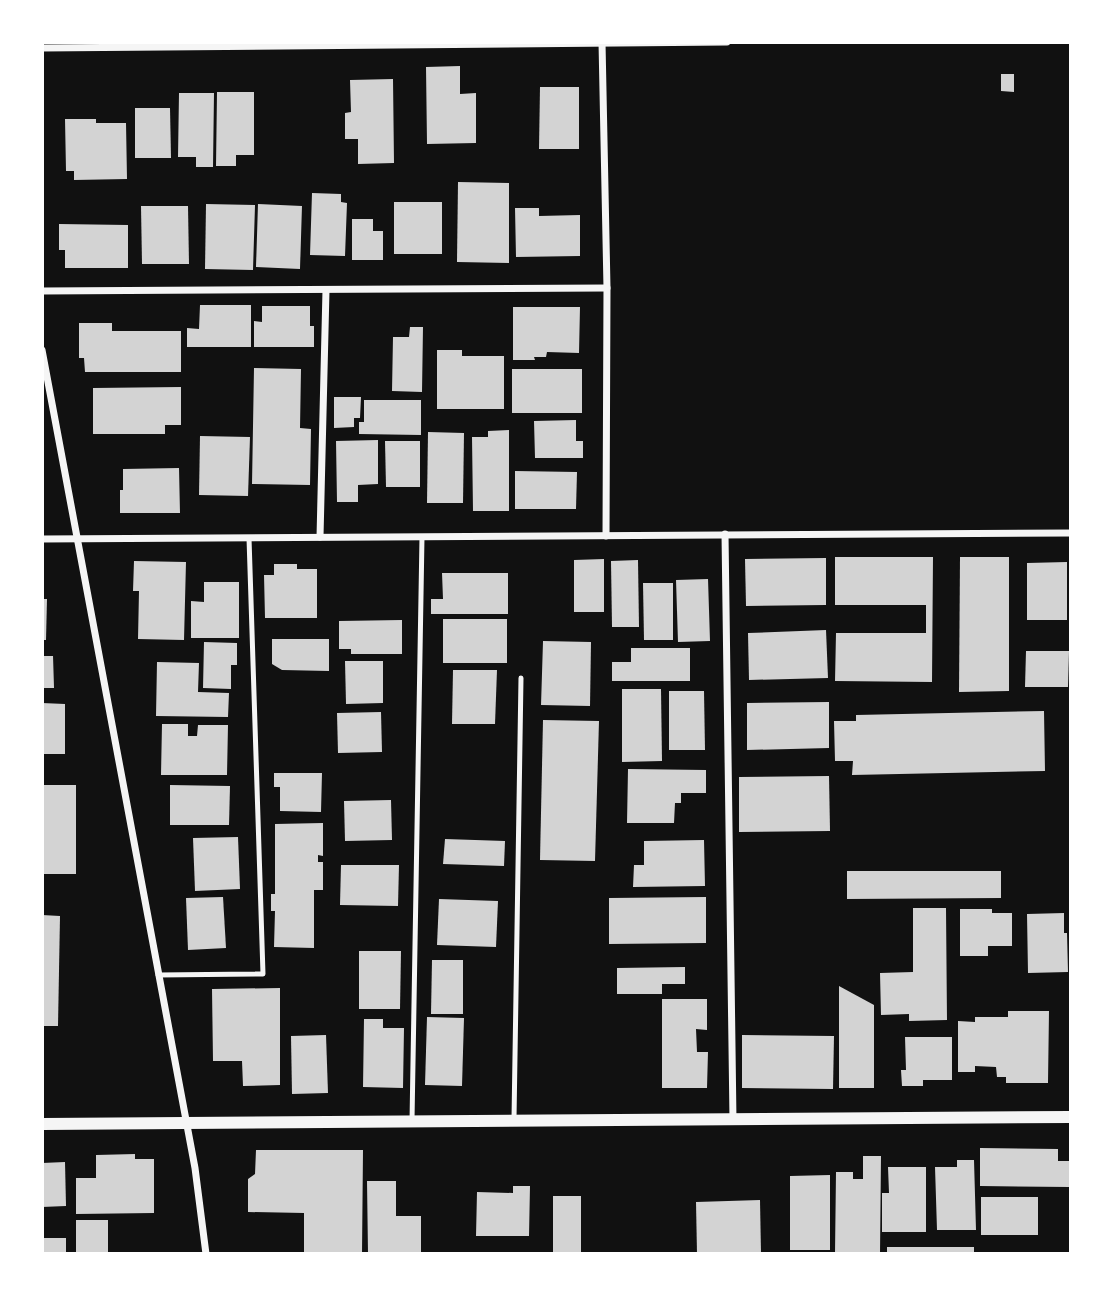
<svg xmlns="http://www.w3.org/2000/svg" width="1113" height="1296" font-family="Poppins,sans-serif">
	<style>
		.building { fill: #d3d3d3 }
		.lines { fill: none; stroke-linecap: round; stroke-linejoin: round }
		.service { stroke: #f5f5f5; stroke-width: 5 }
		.minor { stroke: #f5f5f5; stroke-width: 7 }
		.tertiary { stroke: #f5f5f5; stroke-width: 12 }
	</style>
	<rect width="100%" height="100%" fill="#111"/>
	<g class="building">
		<path d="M460 66V94L476 93V143L427 144 426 67Z"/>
		<path d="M1001 74H1014V92L1001 91Z"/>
		<path d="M393 79 394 163 358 164V139H345V113L351 112 350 80Z"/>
		<path d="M540 87H579V149H539Z"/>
		<path d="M217 92H254V155H236V166H216Z"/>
		<path d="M179 93H214L213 167H196V157H178Z"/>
		<path d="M135 108H170L171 158H135Z"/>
		<path d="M65 119H96V123H126L127 179 74 180V171H66Z"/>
		<path d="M458 182 509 183V263L457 262Z"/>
		<path d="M312 193 341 194V202L347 203 345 256 310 255Z"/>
		<rect x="394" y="202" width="48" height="52"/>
		<path d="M206 204 255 205 253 270 205 269Z"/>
		<path d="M258 204 302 206 300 269 256 267Z"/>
		<path d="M141 206H188L189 264H142Z"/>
		<path d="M515 208H539V216L580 215V256L516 257Z"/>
		<path d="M352 219H373V231H383V260H352Z"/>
		<path d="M59 224 128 225V268H65V250H59Z"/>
		<path d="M200 305H251V347H187V328L199 329Z"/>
		<path d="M262 306H310V326H314V347H254V321L262 322Z"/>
		<path d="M513 307H580L579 353 547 352 546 357H534L535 360H513Z"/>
		<path d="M79 323H112V331H181V372H85L84 358H79Z"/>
		<path d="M410 327H423L422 392 392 391 393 337H409Z"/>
		<path d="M437 350H462V356H504V409H437Z"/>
		<path d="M254 368 301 369 300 428 311 429 310 485 252 484Z"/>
		<rect x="512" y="369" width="70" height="44"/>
		<path d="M181 387V425H165V434H93V388Z"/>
		<path d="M334 397H361L360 418H354V427L334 428Z"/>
		<path d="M364 400H421V435L359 434V422H364Z"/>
		<path d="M576 420V441H583V458H535L534 421Z"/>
		<path d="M509 430V511H473L472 437H488V431Z"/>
		<path d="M428 432 464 433 463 503H427Z"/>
		<path d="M200 436 250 437 248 496 199 495Z"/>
		<path d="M378 440V484L358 485V502H337L336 441Z"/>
		<path d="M385 441H420V487H386Z"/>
		<path d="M179 468 180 513H120V490H123V469Z"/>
		<path d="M515 471 577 472 576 509H515Z"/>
		<path d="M835 557H933L932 682 835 681 836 633H926V605H835Z"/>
		<path d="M960 557H1009V691L959 692Z"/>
		<path d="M826 558V605L746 606 745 559Z"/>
		<path d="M604 559V612H574V560Z"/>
		<path d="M638 560 639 627H612L611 561Z"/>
		<path d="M134 561 186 562 184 640 138 639 139 591H133Z"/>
		<path d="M1067 562V620H1027V563Z"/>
		<path d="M274 564H297V569H317V618H265L264 575H274Z"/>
		<path d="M442 573H508V614H431V599H443Z"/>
		<path d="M708 579 710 641 678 642 676 580Z"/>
		<path d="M204 582H239V638H191V601L204 602Z"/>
		<path d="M643 583H673V640H644Z"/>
		<path d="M42 599H47L46 640H42Z"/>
		<rect x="443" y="619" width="64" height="44"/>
		<path d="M402 620V654H351V649H339V621Z"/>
		<path d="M826 630 828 678 749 680 748 633Z"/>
		<path d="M272 639H329V671L282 670 272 664Z"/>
		<path d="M543 641 591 642 590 706 541 705Z"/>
		<path d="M204 642 237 643V665H231V689L203 688Z"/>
		<path d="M631 648H690V681H612V662H631Z"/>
		<path d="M1026 651H1069L1068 687H1025Z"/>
		<path d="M42 656H53L54 688H42Z"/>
		<path d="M345 661H383V703L346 704Z"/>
		<path d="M157 662 199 663 198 692 229 693 228 717 156 716Z"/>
		<path d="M453 670H497L495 724H452Z"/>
		<path d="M622 689H661L662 761 622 762Z"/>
		<path d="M669 691H704L705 750H669Z"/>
		<path d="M829 702V748L747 750V703Z"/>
		<path d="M42 703 65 704V754H42Z"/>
		<path d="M1044 711 1045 771 852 775 853 761H835L834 721H856V715Z"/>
		<path d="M381 712 382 752 338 753 337 713Z"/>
		<path d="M543 720 599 721 595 861 540 860Z"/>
		<path d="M162 724H188V736H197L198 725H228L227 775H161Z"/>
		<path d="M628 769 706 770V793H681V803H675L674 823H627Z"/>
		<path d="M274 773H322L321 812 280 811V787H274Z"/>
		<path d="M829 776 830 831 739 832V777Z"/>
		<rect x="42" y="785" width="34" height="89"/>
		<path d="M170 785 230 786 229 825H170Z"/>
		<path d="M391 800 392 840 345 841 344 801Z"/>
		<path d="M323 823V856L318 855V862H323V890H314V948L274 947 275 911H271V894H275V824Z"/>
		<path d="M238 837 240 889 195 891 193 838Z"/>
		<path d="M445 839 505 841 504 866 443 864Z"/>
		<path d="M704 840 705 886 633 887 634 865H644V841Z"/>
		<path d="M341 865H399L398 906 340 905Z"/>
		<path d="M847 871H1001V898L847 899Z"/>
		<path d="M223 897 226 948 188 950 186 898Z"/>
		<path d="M706 897V943L609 944V898Z"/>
		<path d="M439 899 498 901 496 947 437 945Z"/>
		<path d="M913 908H946L947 1020 909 1021V1014L881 1015 880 973 913 972Z"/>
		<path d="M960 909H992V913H1012V946H988V956H960Z"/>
		<path d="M1064 913V933H1067L1068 972 1028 973 1027 914Z"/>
		<path d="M42 915 60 916 58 1026H42Z"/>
		<path d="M359 951H401L400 1009H359Z"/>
		<path d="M432 960H463V1014H431Z"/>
		<path d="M685 967V984H662V994H617V968Z"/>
		<path d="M839 986 874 1005V1088H839Z"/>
		<path d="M280 988V1085L243 1086 242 1061H213L212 989Z"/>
		<path d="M662 999H707V1030L696 1029 697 1052H708L707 1088H662Z"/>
		<path d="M1008 1011H1049L1048 1083H1006V1077H997L996 1067 975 1066V1072H958V1021L975 1022V1017H1008Z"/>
		<path d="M427 1017 464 1018 462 1086 425 1085Z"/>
		<path d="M364 1019H383V1028H404L403 1088 363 1087Z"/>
		<path d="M326 1035 328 1093 292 1094 291 1036Z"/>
		<path d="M742 1035 834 1036 833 1089 742 1088Z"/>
		<path d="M905 1037H952V1080H923V1086H902L901 1070H906Z"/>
		<path d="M980 1148 1058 1149V1161H1070V1187L980 1186Z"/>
		<path d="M256 1150H363L362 1254H304V1213L248 1212V1179L255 1174Z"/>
		<path d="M135 1154V1159H154V1213L76 1214V1178H96V1155Z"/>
		<path d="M863 1156H881L880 1254 835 1253 836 1172H853V1179H863Z"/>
		<path d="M957 1160H974L976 1230H937L935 1167H957Z"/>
		<path d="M65 1162 66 1206 42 1207V1163Z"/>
		<path d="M888 1167H926V1232H882V1193H889Z"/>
		<path d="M830 1175V1250H790V1176Z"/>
		<path d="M367 1181H396V1216H421V1254H368Z"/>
		<path d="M513 1186H530L529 1236H476L477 1192 513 1193Z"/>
		<rect x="553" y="1196" width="28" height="58"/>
		<rect x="981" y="1197" width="57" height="38"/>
		<path d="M760 1200 761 1254H697L696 1202Z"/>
		<rect x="76" y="1220" width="32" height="34"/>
		<rect x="42" y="1238" width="24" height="16"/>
		<rect x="887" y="1247" width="87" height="7"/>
	</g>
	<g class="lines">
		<g class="service">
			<path d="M158 975 263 974 249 538"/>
			<path d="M514 1119 521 678"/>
			<path d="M412 1121 422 537"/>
		</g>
		<g class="minor">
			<path d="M602 42 607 288 606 536"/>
			<path d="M42 48 727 42"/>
			<path d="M42 291 607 288"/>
			<path d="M42 350 195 1168 206 1254"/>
			<path d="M725 534 733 1120"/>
			<path d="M320 537 326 290"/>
			<path d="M42 539 1071 533"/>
		</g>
		<path class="tertiary" d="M42 1124 1071 1117"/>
	</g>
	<rect width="1113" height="1296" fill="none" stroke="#ffffff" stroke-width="88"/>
</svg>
